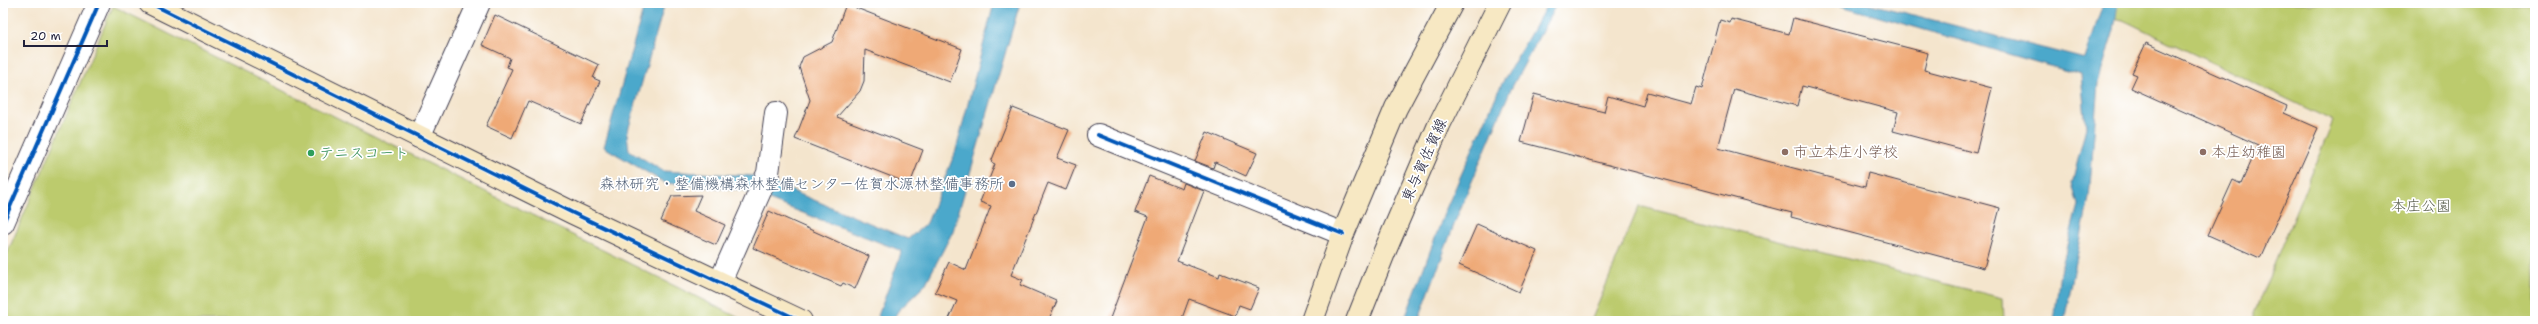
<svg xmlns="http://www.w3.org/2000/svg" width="2538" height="324" font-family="'Shantell Sans','Klee One',sans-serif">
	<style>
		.green { fill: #bccb6d; stroke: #6f7654 }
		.water { fill: #4ca8cb; stroke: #376583 }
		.building { fill: #efa976 }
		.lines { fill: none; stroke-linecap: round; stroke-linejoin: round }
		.street-casing { stroke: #423f51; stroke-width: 24 }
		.secondary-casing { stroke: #423f51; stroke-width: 24 }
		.street { stroke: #fff; stroke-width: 22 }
		.secondary { stroke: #f7e8c3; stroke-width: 22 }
		.cycleway-casing { stroke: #fff; stroke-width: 6 }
		.cycleway { stroke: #0057b8; stroke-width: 4 }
		.education-dot { fill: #8d6e63; stroke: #fff; stroke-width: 1.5 }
		.leisure-dot { fill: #2e9e5b; stroke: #fff; stroke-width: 1.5 }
		.service-dot { fill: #5c6f8a; stroke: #fff; stroke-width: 1.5 }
		.labels { text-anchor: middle; stroke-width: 3.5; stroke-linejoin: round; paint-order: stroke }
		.education-label { font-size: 15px; fill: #785e54; stroke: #fff; text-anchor: start }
		.leisure-label { font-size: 15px; fill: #27864d; stroke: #fff; text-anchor: start }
		.street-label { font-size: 15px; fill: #22223b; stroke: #fff }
		.service-label { font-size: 15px; fill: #4e5e75; stroke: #fff; text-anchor: end }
		.park-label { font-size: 15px; fill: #585d4c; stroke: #fff }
	</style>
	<rect width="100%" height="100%" fill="#fff"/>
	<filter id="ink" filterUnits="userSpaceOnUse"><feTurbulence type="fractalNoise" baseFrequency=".025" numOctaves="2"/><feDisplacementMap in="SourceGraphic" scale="8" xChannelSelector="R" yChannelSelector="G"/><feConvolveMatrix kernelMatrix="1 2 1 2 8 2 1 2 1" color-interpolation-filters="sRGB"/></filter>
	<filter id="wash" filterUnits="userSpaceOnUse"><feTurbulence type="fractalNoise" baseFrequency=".012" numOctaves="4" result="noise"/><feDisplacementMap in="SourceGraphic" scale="16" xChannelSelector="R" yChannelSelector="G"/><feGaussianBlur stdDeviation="0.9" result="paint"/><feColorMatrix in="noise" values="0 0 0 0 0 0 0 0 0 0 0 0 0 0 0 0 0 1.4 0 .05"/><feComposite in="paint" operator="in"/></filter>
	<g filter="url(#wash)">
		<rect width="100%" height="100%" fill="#f4e5cd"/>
		<g class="green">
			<path d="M2111 3H2535V321H2251L2333 121 2123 20 2106 17Z"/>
			<path d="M113 6 745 321H3V263Z"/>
			<path d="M1639 206 2002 298 2003 321H1591Z"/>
		</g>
		<g class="water">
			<path d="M645 3H665L627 134 629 150 663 171 756 176 908 239 927 223 956 150 994 3H1020L953 231 925 285 898 311 892 321H884L878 316 902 251 743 190 665 183 604 147Z"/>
			<path d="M1548 3H1557L1510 91 1457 217 1418 321H1404L1445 211 1501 85Z"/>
			<path d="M1831 3H1867L2085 59 2103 3H2118L2114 30 2098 83 2089 198 2064 321H2054L2060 272 2078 205 2072 184 2086 127 2081 75Z"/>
		</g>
		<g id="blocks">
			<g class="building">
				<path d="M846 4 962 49 950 82 865 50 864 81 860 91 837 117 923 150 910 184 795 139 810 100 799 67 803 57 832 42Z"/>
				<path d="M495 15 599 65 593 78 600 81 581 124 528 101 512 138 486 126 512 69 507 67 510 58 482 45Z"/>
				<path d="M1793 18 1928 53 1924 70 1992 88 1976 153 1893 131 1898 112 1802 86 1797 106 1734 89 1718 148 1865 187 1868 173 2000 208 1984 268 1791 217 1792 213 1521 142 1534 94 1604 112 1608 96 1643 106 1647 92 1691 104 1696 87 1702 89 1720 20 1730 23 1731 19 1789 34Z"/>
				<path d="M2146 43 2287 106 2284 113 2318 128 2260 258 2208 235 2233 180 2241 184 2258 145 2131 88 2137 75 2132 73Z"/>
				<path d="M1013 108 1069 130 1057 158 1076 165 1066 190 1048 183 1011 275 1023 280 1020 285 1057 301 1048 321H948L957 301 935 292 949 262 966 270 991 206 980 202 995 164 991 162Z"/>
				<path d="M1207 132 1257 153 1246 176 1215 162 1213 168 1195 161Z"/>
				<path d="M1149 176 1182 189 1184 183 1204 191 1177 261 1219 277 1220 273 1259 288 1250 309 1239 305 1235 316 1189 299 1181 321H1109L1148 217 1135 212Z"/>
				<path d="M701 195 694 211 725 225 716 245 661 221 672 196Z"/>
				<path d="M769 211 869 256 855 289 843 283 841 286 753 248Z"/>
				<path d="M1477 224 1537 251 1519 292 1459 265Z"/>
			</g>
		</g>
	</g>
	<g filter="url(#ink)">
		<use href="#blocks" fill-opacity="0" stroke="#423f51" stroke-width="1"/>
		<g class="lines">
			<defs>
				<g id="street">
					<path d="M1098 135 1343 234"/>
					<path d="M419 137 479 3"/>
					<path d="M3 223 99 3"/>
					<path d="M720 282 768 173 776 113"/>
				</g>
				<g id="secondary">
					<path d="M150 3 573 213 801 321"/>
					<path d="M1312 321 1343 234 1396 108 1452 3"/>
					<path d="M1357 321 1384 253 1439 125 1500 3"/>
				</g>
			</defs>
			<use href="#street" class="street-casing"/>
			<use href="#secondary" class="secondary-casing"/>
			<use href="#street" class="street"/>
			<use href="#secondary" class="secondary"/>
			<defs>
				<g id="cycleway">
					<path d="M150 3 573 213 801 321"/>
					<path d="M1098 135 1343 234"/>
					<path d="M3 223 99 3"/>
				</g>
			</defs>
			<use href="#cycleway" class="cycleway-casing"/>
			<use href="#cycleway" class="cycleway"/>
		</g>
	</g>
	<g class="education-dot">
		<circle cx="1785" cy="152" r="4"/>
		<circle cx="2203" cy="152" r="4"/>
	</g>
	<circle class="leisure-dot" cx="311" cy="153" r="4"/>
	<circle class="service-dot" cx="1012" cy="184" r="4"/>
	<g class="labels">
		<g class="education-label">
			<text x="1793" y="157">市立本庄小学校</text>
			<text x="2211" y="157">本庄幼稚園</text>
		</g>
		<g class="leisure-label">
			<text x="319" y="158">テニスコート</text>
		</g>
		<g class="street-label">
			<text transform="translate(1424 160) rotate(-66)" y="5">東与賀佐賀線</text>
		</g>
		<g class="service-label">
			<text x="1004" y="189">森林研究・整備機構森林整備センター佐賀水源林整備事務所</text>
		</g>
		<g class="park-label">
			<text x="2421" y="211">本庄公園</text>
		</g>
	</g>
	<rect width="2538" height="324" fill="none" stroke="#fff" stroke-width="16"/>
	<path d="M24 40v6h83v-6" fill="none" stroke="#22223b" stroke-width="2"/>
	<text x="30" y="40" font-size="12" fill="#22223b" stroke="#ffffff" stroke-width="3" paint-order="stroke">20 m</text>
</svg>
